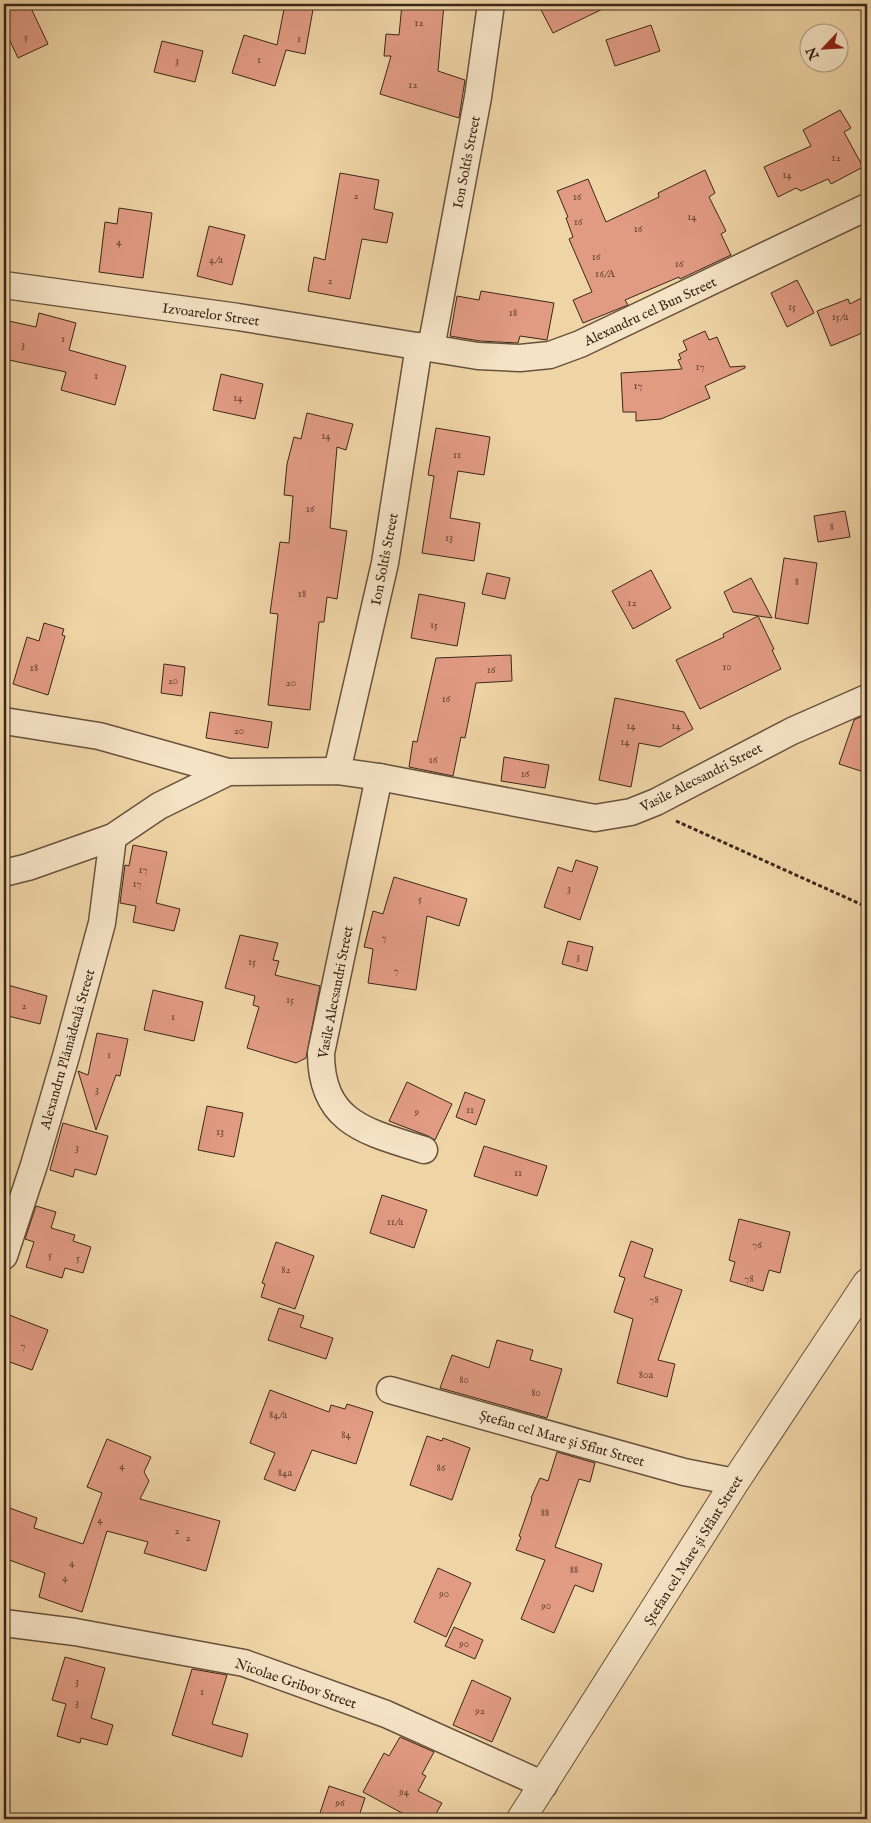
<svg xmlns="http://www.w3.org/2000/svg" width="871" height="1823" font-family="'IM FELL English',serif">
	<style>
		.building { fill: #e19b83; stroke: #3b2719 }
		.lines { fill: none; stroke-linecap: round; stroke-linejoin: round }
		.minor-casing { stroke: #68523c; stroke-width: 29 }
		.tertiary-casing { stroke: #68523c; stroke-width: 30 }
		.path { stroke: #3b2719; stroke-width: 3; stroke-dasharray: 4 2.5; stroke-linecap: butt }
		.minor { stroke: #f5e3c5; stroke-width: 26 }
		.tertiary { stroke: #f5e3c5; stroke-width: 28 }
		.labels { text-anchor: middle; stroke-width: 4; stroke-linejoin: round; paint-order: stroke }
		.number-label { font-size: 11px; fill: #644434 }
		.street-label { font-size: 14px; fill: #3b2719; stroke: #f5e3c5 }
	</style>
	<rect width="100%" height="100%" fill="#efd4a6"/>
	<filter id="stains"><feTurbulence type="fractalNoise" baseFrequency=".004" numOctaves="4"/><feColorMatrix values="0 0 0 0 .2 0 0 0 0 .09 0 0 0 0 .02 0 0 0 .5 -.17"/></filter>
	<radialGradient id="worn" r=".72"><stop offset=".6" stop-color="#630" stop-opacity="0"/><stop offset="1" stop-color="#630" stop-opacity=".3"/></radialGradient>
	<g class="building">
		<path d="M4 4H29L48 44 18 58 4 28Z"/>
		<path d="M285 4H314L305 54 286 50 275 86 232 73 244 35 277 45Z"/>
		<path d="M402 4H444L438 71 465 80 459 118 380 94 391 56H384L386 34 399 35Z"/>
		<path d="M538 4H613L553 33Z"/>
		<path d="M651 25 660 51 615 66 606 40Z"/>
		<path d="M162 41 203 51 195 82 154 72Z"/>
		<path d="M840 110 851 128 844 132 863 167 831 184 828 179 801 191 796 188 778 197 764 167 811 146 803 130Z"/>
		<path d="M705 170 715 193 709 197 726 231 721 234 731 255 680 279 679 277 625 300 628 305 583 323 573 300 592 292 569 239 573 237 566 218 568 217 557 191 588 179 606 222 659 197 658 193Z"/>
		<path d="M340 173 379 180 374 209 393 213 387 243 362 239 350 299 308 291 314 257 325 260Z"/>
		<path d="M119 208 152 213 143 278 99 272 105 222 117 224Z"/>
		<path d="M209 226 245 235 232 285 197 276Z"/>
		<path d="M797 280 814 313 787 327 771 293Z"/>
		<path d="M481 291 554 303 547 340 520 336 518 343 480 341 450 336 457 296 479 300Z"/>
		<path d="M867 295V331L831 346 817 311 848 299 850 304Z"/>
		<path d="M39 313 76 323 69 350 126 366 115 405 61 390 66 372 4 359V320L36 327Z"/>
		<path d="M705 331 709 340 717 337 730 367 745 366V368L705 386 710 398 661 419 636 421V412H623L621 373 682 369 678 360 681 359 679 354 687 350 683 341Z"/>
		<path d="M221 374 263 384 255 419 213 410Z"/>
		<path d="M307 413 353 424 346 450 337 447 330 528 347 531 337 599 327 597 324 622H319L310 710 268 705 278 614 270 613 280 542 289 543 293 496 284 495 287 464 294 437 301 439Z"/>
		<path d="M436 428 490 437 484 475 458 471 450 518 480 523 474 561 422 553 434 476 428 475Z"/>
		<path d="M845 511 850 537 818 542 814 516Z"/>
		<path d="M784 558 817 563 808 624 775 618Z"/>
		<path d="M651 570 671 608 633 629 612 591Z"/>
		<path d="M487 573 510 578 505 599 482 594Z"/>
		<path d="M751 578 772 618 733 612 724 592Z"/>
		<path d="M419 594 465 603 457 646 411 638Z"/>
		<path d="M758 616 774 649 772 650 781 669 700 709 676 660 724 637 723 634Z"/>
		<path d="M44 623 64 629 62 635 65 636 48 695 13 684 27 637 39 641Z"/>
		<path d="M511 655 512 681 476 683 465 738 461 737 453 776 409 767 413 741 417 742 436 658Z"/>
		<path d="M164 664 185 667 182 696 161 693Z"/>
		<path d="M615 698 684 712 693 729 660 747 639 743 631 787 599 780Z"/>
		<path d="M210 712 272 722 268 748 206 738Z"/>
		<path d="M867 714V773L839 764 854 720Z"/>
		<path d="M504 757 549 765 545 788 501 781Z"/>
		<path d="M133 845 167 852 156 903 180 909 174 931 133 922 136 906 120 903 125 865 129 866Z"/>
		<path d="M576 860 598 867 580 920 544 907 558 867 572 872Z"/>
		<path d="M394 877 467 899 459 926 427 916 416 990 368 983 373 949 364 947 373 911 383 914Z"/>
		<path d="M240 935 278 943 273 960 279 961 275 975 320 986 306 1058 296 1063 247 1048 259 1007 253 1005 255 996 225 988Z"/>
		<path d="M568 941 593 947 587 971 562 964Z"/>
		<path d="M4 984 47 996 40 1024 4 1015Z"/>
		<path d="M153 990 203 1002 194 1041 144 1030Z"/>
		<path d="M97 1033 128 1039 120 1076 116 1075 96 1130 78 1071 88 1075Z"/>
		<path d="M407 1082 452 1104 435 1140 428 1136 389 1121Z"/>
		<path d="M465 1092 485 1100 476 1125 456 1117Z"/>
		<path d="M207 1106 243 1113 234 1157 198 1150Z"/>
		<path d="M63 1123 108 1136 96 1175 75 1169 73 1177 50 1170Z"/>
		<path d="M484 1146 547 1166 537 1196 474 1176Z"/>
		<path d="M382 1195 427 1210 414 1248 370 1233Z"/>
		<path d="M36 1206 56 1212 51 1228 75 1235 73 1241 91 1247 83 1273 65 1268 62 1278 26 1267 34 1242 25 1239Z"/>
		<path d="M739 1219 790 1232 780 1273 769 1270 763 1291 730 1281 735 1262 729 1260Z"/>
		<path d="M631 1241 653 1249 644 1277 682 1290 658 1360 675 1364 667 1397 617 1383 633 1319 614 1312 625 1278 619 1276Z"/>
		<path d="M276 1242 314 1256 295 1309 261 1297 265 1284 262 1283Z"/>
		<path d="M279 1308 304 1316 300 1327 333 1338 326 1359 268 1340Z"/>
		<path d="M4 1313 48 1330 32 1370 4 1360Z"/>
		<path d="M497 1340 533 1350 530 1360 562 1369 547 1418 440 1388 452 1355 489 1368Z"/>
		<path d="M270 1390 329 1412 331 1405 345 1409 347 1404 373 1412 356 1464 312 1450 295 1491 264 1479 275 1453 250 1443Z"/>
		<path d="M427 1436 442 1441 443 1438 470 1448 452 1500 410 1485Z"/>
		<path d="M107 1439 151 1457 144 1472 149 1481 140 1499 220 1521 206 1571 144 1553 148 1542 107 1531 82 1612 39 1597 45 1573 4 1558V1506L37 1518 34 1528 83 1544 102 1493 87 1487Z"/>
		<path d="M557 1452 595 1463 590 1482 579 1479 555 1547 602 1564 593 1592 575 1585 554 1633 521 1619 545 1560 516 1550 521 1537 519 1536 532 1499 531 1498 540 1478 548 1481Z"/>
		<path d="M438 1568 471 1583 446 1637 414 1622Z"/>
		<path d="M454 1627 483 1640 475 1659 445 1646Z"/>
		<path d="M65 1657 105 1668 91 1718 113 1725 107 1745 81 1738 80 1743 57 1736 66 1704 52 1700Z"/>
		<path d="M192 1669 227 1675 212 1724 248 1734 242 1757 172 1735Z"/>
		<path d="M472 1680 511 1698 492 1742 453 1725Z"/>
		<path d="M400 1737 434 1752 422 1774 426 1776 418 1791 442 1803 433 1819H413L363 1792 384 1753 389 1756Z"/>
		<path d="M329 1786 365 1798 358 1819H318Z"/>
	</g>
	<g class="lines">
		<defs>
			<g id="minor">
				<path d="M4 285 238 317 478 356 520 358 550 355 580 344 867 207"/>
				<path d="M431 348 478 97 491 4"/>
				<path d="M4 721 99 736 228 772 337 771 379 777 595 818 631 812 656 802 792 731 867 698"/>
				<path d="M337 771 385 563 419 346"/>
				<path d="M379 777 321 1053C321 1124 368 1132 424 1150"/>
				<path d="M4 873 28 867 113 837 159 806 228 772"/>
				<path d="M4 1256 34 1165 66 1056 102 923 113 837"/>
				<path d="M390 1390 684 1472 735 1482"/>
				<path d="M4 1623 75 1632 244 1663 386 1714 544 1785"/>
			</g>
			<path id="tertiary" d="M521 1819 735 1482 867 1283"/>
		</defs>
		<use href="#minor" class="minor-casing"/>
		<use href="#tertiary" class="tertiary-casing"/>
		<path class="path" d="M676 821 867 907"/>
		<use href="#minor" class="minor"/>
		<use href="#tertiary" class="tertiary"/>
	</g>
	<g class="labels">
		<g class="number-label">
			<text x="419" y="26">12</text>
			<text x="26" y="40">5</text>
			<text x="299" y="42">1</text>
			<text x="259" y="63">1</text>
			<text x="177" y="64">3</text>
			<text x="413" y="88">12</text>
			<text x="836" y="161">12</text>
			<text x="787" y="178">14</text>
			<text x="356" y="199">2</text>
			<text x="577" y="200">16</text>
			<text x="692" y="220">14</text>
			<text x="578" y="225">16</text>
			<text x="638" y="232">16</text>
			<text x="119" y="245">4</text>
			<text x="596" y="260">16</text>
			<text x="216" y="263">4/a</text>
			<text x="679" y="267">16</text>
			<text x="605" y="277">16/A</text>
			<text x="330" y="284">2</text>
			<text x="792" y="310">15</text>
			<text x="513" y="316">18</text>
			<text x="840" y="320">15/a</text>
			<text x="63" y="342">1</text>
			<text x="23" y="348">3</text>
			<text x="700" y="370">17</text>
			<text x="96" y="379">1</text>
			<text x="638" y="389">17</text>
			<text x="238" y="401">14</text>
			<text x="326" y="439">14</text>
			<text x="457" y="458">11</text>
			<text x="310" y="512">16</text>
			<text x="832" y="530">8</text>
			<text x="449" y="541">13</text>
			<text x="797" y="585">8</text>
			<text x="302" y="597">18</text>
			<text x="632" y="606">12</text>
			<text x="434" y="628">15</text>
			<text x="727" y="670">10</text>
			<text x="34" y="671">18</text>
			<text x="491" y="673">16</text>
			<text x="173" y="684">20</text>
			<text x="291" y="686">20</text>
			<text x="446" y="702">16</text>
			<text x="631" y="729">14</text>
			<text x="676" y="729">14</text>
			<text x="239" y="734">20</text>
			<text x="625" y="745">14</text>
			<text x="433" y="763">16</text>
			<text x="525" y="777">16</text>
			<text x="143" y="873">17</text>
			<text x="137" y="887">17</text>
			<text x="569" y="892">3</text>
			<text x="420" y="902">5</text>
			<text x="384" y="941">7</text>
			<text x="578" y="960">3</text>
			<text x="252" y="965">15</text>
			<text x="396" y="974">7</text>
			<text x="290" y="1003">15</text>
			<text x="24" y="1009">2</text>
			<text x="173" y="1020">1</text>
			<text x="109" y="1058">1</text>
			<text x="97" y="1093">3</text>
			<text x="470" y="1113">11</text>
			<text x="417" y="1115">9</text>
			<text x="220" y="1135">13</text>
			<text x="77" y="1151">3</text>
			<text x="518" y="1176">11</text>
			<text x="395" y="1225">11/a</text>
			<text x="757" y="1248">76</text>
			<text x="50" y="1258">5</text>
			<text x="78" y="1261">5</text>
			<text x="286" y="1273">82</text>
			<text x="749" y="1282">78</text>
			<text x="654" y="1303">78</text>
			<text x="23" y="1349">7</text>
			<text x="646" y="1378">80a</text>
			<text x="464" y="1383">80</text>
			<text x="536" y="1396">80</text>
			<text x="278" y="1418">84/a</text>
			<text x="346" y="1438">84</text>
			<text x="122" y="1469">4</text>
			<text x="441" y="1471">86</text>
			<text x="285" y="1476">84a</text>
			<text x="545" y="1516">88</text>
			<text x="100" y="1523">4</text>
			<text x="177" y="1534">2</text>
			<text x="188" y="1541">2</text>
			<text x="72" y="1566">4</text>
			<text x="574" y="1573">88</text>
			<text x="65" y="1581">4</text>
			<text x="444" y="1597">90</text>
			<text x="546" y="1609">90</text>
			<text x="464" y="1647">90</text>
			<text x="77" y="1685">3</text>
			<text x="202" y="1695">1</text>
			<text x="77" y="1706">3</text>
			<text x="480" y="1714">92</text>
			<text x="404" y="1795">94</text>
			<text x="340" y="1806">96</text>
		</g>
		<g class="street-label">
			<text transform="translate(466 162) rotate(-79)" y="5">Ion Soltîs Street</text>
			<text transform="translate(650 311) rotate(-25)" y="5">Alexandru cel Bun Street</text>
			<text transform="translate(211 314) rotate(8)" y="5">Izvoarelor Street</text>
			<text transform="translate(384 559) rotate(-79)" y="5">Ion Soltîs Street</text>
			<text transform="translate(701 777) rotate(-27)" y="5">Vasile Alecsandri Street</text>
			<text transform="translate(335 992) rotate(-79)" y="5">Vasile Alecsandri Street</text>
			<text transform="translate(67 1049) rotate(-74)" y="5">Alexandru Plămădeală Street</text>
			<text transform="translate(562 1438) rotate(16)" y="5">Ștefan cel Mare și Sfînt Street</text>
			<text transform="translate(693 1550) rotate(-58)" y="5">Ștefan cel Mare și Sfânt Street</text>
			<text transform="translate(296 1683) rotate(19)" y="5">Nicolae Gribov Street</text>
		</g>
	</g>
	<rect width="871" height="1823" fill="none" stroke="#efd4a6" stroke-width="20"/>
	<rect x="5" y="5" width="861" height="1813" fill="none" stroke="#3b2719" stroke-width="2.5"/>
	<rect x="10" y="10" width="851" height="1803" fill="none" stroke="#3b2719"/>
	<g transform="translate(824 48) rotate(245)"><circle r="24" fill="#f5e3c5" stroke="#ab9880"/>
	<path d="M0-4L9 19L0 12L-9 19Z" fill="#8f2418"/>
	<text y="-8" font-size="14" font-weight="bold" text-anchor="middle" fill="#3b2719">N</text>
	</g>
	<rect width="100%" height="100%" filter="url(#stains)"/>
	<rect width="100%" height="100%" fill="url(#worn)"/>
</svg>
